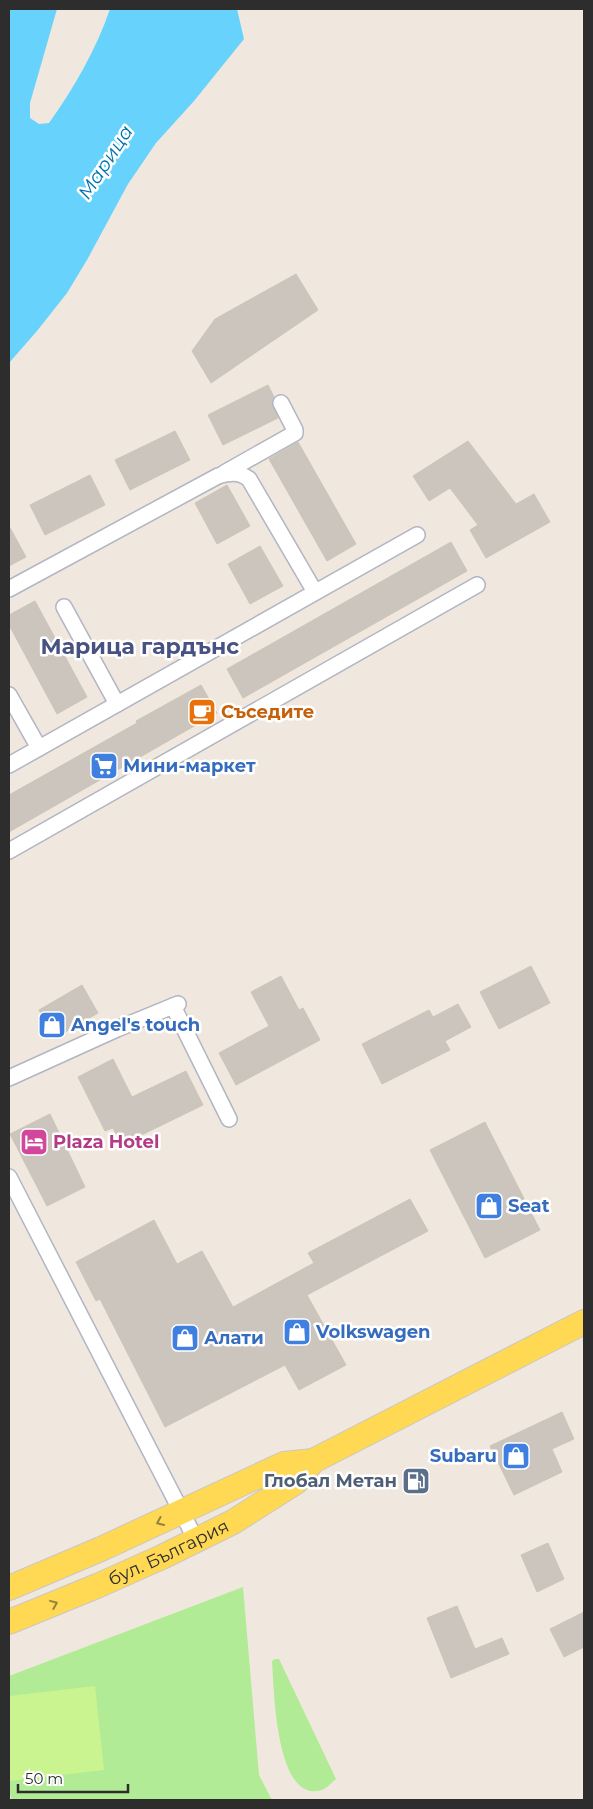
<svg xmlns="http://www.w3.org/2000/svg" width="593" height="1809" font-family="Montserrat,sans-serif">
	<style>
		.green { fill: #b2eb95 }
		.pitch { fill: #c9f490 }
		.water { fill: #67d3fc }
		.building { fill: #cbc5bd; stroke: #ccc5b7 }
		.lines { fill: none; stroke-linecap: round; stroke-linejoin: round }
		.street-casing { stroke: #b2b5c2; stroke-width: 18 }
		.primary-casing { stroke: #c8c8c8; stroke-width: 26 }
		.street { stroke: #fff; stroke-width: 15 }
		.primary { stroke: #ffd854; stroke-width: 24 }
		.oneway { stroke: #968240 }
		.labels { text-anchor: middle; stroke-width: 5; stroke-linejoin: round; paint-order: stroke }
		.food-label { font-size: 18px; font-weight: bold; fill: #c56008; stroke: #fff; text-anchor: start }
		.shop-label { font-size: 18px; font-weight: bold; fill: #366cbe; stroke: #fff; text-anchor: start }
		.hotel-label { font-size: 18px; font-weight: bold; fill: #b23c85; stroke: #fff; text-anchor: start }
		.service-label { font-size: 18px; font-weight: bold; fill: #4e5e75; stroke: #fff; text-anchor: end }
		.street-label { font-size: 18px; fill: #2d2d2d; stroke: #fff }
		.water-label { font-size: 19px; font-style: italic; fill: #0071ae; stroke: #fff }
		.district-label { font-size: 22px; font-weight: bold; fill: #475283; stroke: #fff }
	</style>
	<rect width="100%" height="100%" fill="#f0e8de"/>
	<g class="green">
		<path d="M243 1587 259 1775 272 1800H12L9 1791V1676Z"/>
		<path d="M275 1659H279L336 1779C332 1782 328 1787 324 1789 275 1809 274 1685 272 1661Z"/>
	</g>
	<path class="pitch" d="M95 1686 104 1770 9 1781V1696Z"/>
	<path class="water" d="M9 9H57L30 103V118L39 124 49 123C74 88 96 50 110 9H237L244 39 194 101 156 143 128 184 87 260 67 293 37 331 9 363Z"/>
	<g class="building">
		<path d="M296 274 318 310 211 383 192 351 215 319Z"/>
		<path d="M268 385 274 397 272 403 278 418 223 445 208 415Z"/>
		<path d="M175 431 190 460 130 490 115 460Z"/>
		<path d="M468 441 516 504 534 494 550 522 486 558 470 530 478 525 450 488 429 501 413 476Z"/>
		<path d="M298 442 356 544 327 561 269 459Z"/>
		<path d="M90 475 105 505 45 535 30 505Z"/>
		<path d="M227 485 250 526 217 544 195 503Z"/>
		<path d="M9 526 26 557 9 566Z"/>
		<path d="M451 542 467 571 243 698 227 669Z"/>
		<path d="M260 546 283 586 250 604 228 564Z"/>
		<path d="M35 601 87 697 57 714 9 625V615Z"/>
		<path d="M201 685 217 713 9 832V795L137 723 136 721Z"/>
		<path d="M531 966 550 1003 499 1029 480 992Z"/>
		<path d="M281 976 299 1010 303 1008 320 1040 236 1085 219 1053 269 1026 251 992Z"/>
		<path d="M82 985 98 1013 55 1038 39 1010Z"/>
		<path d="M458 1004 471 1027 445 1041 450 1050 382 1084 362 1044 429 1010 433 1017Z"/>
		<path d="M113 1059 132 1097 186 1071 203 1105 121 1145 113 1128 105 1131 78 1077Z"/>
		<path d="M50 1114 85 1187 47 1206 10 1134Z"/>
		<path d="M485 1122 540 1230 485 1258 430 1150Z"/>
		<path d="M410 1199 428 1231 307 1295 346 1365 299 1390 285 1365 165 1427 100 1299 96 1301 76 1262 154 1220 177 1264 202 1251 233 1307 314 1263 308 1253Z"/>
		<path d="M562 1412 574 1439 552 1449 562 1472 514 1495 490 1446Z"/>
		<path d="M548 1543 564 1579 537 1592 521 1555Z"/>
		<path d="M457 1606 475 1649 502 1638 509 1654 451 1678 427 1618Z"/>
		<path d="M584 1612V1647L564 1657 550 1629Z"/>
	</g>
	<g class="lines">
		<defs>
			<g id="street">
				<path d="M224 473 295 433V430L281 403"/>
				<path d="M9 589 218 476C230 473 238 471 249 479L315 592"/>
				<path d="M64 607 117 704"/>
				<path d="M9 695 39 748"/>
				<path d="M9 765 417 535"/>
				<path d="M9 851 477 585"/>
				<path d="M173 1006 229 1119"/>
				<path d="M9 1078 117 1029 178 1004"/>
				<path d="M9 1177 196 1540"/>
			</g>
			<g id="primary">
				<path d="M9 1588 101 1549 284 1464 313 1461"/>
				<path id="s1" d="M9 1622 97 1586 162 1557 233 1522 296 1482 313 1461 584 1322"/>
			</g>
		</defs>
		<use href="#street" class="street-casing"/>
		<use href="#primary" class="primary-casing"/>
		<use href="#street" class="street"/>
		<use href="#primary" class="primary"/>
	</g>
	<defs><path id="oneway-chevron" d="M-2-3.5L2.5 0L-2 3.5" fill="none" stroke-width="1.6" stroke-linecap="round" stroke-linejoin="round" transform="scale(1.25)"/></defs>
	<g class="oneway">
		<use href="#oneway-chevron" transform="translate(160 1522) rotate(156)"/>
		<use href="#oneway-chevron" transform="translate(54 1604) rotate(-22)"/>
	</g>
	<defs>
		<symbol id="cafe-square" viewBox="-11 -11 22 22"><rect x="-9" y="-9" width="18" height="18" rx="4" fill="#e8710a" stroke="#fff"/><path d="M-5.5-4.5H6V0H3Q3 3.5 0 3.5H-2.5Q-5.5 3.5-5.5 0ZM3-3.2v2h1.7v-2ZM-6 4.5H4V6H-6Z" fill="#fff"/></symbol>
		<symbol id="supermarket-square" viewBox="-11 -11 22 22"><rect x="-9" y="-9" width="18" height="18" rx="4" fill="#3f7fe0" stroke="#fff"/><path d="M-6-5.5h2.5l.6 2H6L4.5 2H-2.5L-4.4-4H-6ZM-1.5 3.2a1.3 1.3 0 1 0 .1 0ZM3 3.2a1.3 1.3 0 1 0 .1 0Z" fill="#fff"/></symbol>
		<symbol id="shop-square" viewBox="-11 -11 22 22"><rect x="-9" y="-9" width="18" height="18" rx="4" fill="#3f7fe0" stroke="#fff"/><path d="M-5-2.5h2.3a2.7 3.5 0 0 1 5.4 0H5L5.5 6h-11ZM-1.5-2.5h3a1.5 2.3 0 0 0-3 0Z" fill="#fff"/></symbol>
		<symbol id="hotel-square" viewBox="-11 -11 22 22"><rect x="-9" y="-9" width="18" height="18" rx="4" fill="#d1479c" stroke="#fff"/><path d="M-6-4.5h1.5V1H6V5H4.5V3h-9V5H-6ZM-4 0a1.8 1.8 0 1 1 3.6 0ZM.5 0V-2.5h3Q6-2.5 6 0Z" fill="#fff"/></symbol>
		<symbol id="fuel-square" viewBox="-11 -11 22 22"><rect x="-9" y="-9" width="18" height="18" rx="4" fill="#5c6f8a" stroke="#fff"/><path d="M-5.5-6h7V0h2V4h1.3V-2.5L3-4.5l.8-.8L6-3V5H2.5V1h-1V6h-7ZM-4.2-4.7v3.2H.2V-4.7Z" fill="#fff"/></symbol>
	</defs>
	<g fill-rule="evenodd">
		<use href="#cafe-square" x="186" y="696" width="32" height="32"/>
		<use href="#supermarket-square" x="88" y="750" width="32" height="32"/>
		<use href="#shop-square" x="36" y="1009" width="32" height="32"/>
		<use href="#hotel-square" x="18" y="1126" width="32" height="32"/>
		<use href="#shop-square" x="473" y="1190" width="32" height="32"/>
		<use href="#shop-square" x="281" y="1316" width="32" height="32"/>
		<use href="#shop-square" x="169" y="1322" width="32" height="32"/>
		<use href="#shop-square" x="500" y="1440" width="32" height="32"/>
		<use href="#fuel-square" x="400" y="1465" width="32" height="32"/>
	</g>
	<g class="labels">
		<g class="food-label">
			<text x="221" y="718">Съседите</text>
		</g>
		<g class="shop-label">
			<text x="123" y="772">Мини-маркет</text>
			<text x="71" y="1031">Angel's touch</text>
			<text x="508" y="1212">Seat</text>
			<text x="316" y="1338">Volkswagen</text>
			<text x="204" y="1344">Алати</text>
			<text x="497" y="1462" text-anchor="end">Subaru</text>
		</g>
		<g class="hotel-label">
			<text x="53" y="1148">Plaza Hotel</text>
		</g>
		<g class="service-label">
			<text x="397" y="1487">Глобал Метан</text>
		</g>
		<g class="street-label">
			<text dy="6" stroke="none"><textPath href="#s1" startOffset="174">бул. България</textPath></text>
		</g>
		<g class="water-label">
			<text transform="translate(105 162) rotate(-57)" y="7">Марица</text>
		</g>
		<g class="district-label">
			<text x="140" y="654">Марица гардънс</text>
		</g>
	</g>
	<rect width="593" height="1809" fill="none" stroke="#2d2d2d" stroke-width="20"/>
	<path d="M18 1784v8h110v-8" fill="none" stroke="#2d2d2d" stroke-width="2.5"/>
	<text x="25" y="1784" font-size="15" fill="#2d2d2d" stroke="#ffffff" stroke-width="4" paint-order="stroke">50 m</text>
</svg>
